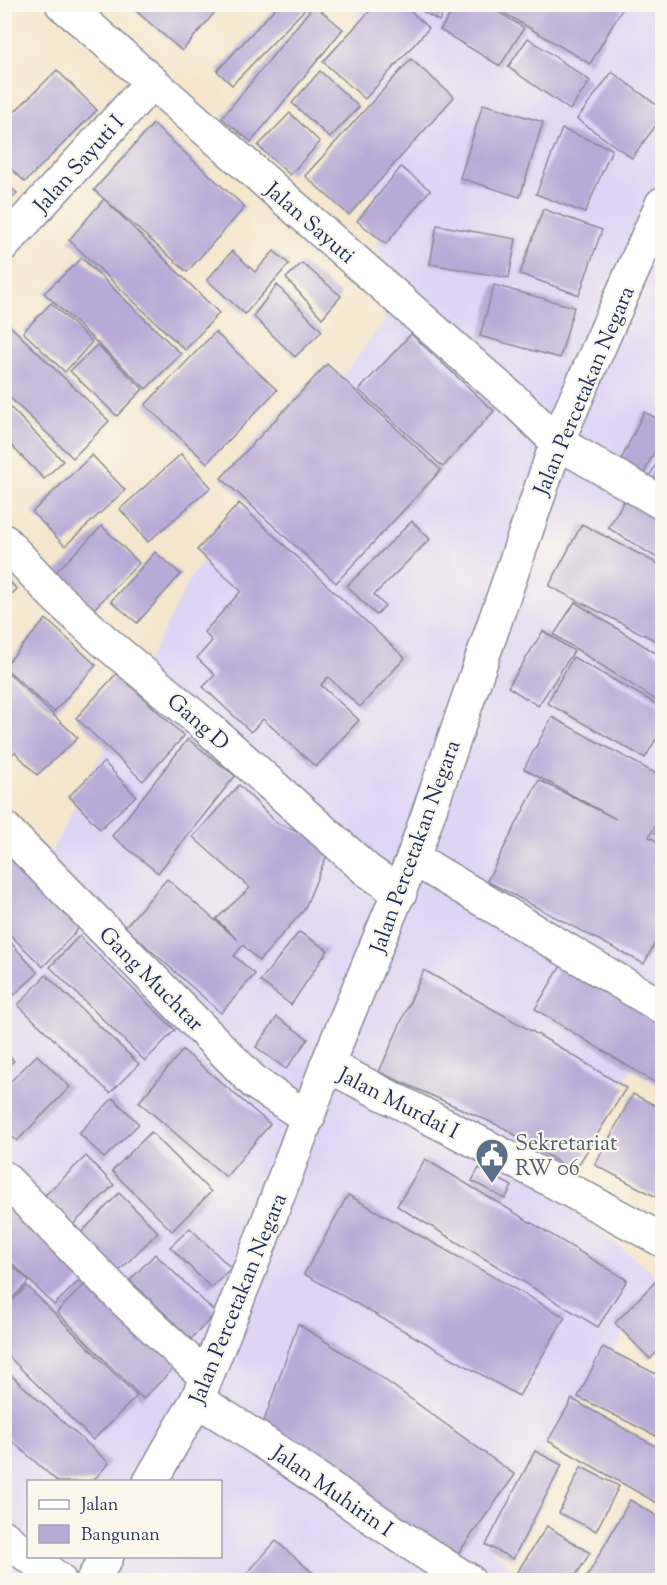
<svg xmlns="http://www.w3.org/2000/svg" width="667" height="1585" font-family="'Sorts Mill Goudy',serif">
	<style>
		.built { fill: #ded5f5; fill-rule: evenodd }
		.building { fill: #b7aad6 }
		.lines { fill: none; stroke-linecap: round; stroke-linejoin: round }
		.minor-casing { stroke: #888a96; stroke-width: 36 }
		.secondary-casing { stroke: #888a96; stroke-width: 36 }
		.minor { stroke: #fff; stroke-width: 33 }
		.secondary { stroke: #fff; stroke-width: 33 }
		.labels { text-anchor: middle; stroke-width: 4.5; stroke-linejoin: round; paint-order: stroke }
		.street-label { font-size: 22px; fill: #1b2f5e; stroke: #fbf7ec }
		.service-label { font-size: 22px; fill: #4e5e75; stroke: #fbf7ec; text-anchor: start }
	</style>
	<rect width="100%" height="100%" fill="#fbf7ec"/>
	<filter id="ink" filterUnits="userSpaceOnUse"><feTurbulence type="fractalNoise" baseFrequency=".0167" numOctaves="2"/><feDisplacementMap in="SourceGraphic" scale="12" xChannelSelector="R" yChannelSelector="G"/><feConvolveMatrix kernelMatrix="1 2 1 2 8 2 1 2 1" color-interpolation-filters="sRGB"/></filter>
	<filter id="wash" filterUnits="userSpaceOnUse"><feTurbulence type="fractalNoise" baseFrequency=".008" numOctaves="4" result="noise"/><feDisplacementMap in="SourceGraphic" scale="24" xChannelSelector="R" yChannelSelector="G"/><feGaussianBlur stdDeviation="1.35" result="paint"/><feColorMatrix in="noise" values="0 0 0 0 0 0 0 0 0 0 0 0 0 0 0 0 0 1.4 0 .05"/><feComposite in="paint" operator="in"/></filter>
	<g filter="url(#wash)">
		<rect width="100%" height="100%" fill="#f5e6cd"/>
		<path class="built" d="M357 5H662V1020L553 1194 660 1278 486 1545 524 1580H5L4 945 192 575 385 320ZM28 1482H220V1556H28Z"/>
		<g id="blocks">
			<g class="building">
				<path d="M128 4H222L182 51Z"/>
				<path d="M279 4H310L232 85 217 71Z"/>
				<path d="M376 4H403L429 28 365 99 323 62Z"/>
				<path d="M410 4H448L439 21Z"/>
				<path d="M457 4H486L524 28 500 66 440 30Z"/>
				<path d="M489 4H625L590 64Z"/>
				<path d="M314 5 343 29 251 142 222 118Z"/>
				<path d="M528 38 590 81 570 110 508 67Z"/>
				<path d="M411 59 454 97 349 215 305 176Z"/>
				<path d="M57 70 97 110 25 182 4 162V122Z"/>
				<path d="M320 71 359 107 330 138 292 103Z"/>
				<path d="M612 72 662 109V117L632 158 577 119Z"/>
				<path d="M483 104 543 122 520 197 460 178Z"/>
				<path d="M290 113 320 142 290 175 258 146Z"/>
				<path d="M153 124 245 207 187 272 94 190Z"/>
				<path d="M562 129 612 149 585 213 536 194Z"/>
				<path d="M401 167 430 190 386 244 357 221Z"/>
				<path d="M4 182 17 193 4 206Z"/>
				<path d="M104 199 219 313 185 350 69 240Z"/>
				<path d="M543 209 602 230 579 295 520 274Z"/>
				<path d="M437 225 516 239 509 278 430 264Z"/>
				<path d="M232 251 255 272 274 251 289 264 245 314 207 280Z"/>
				<path d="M82 258 181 354 146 389 44 293Z"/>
				<path d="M302 263 341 296 322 318 286 278Z"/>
				<path d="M277 285 322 331 295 357 253 316Z"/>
				<path d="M494 285 574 307 560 358 480 336Z"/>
				<path d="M51 303 92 342 65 372 23 332Z"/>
				<path d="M9 325 109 421 73 458 4 392V330Z"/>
				<path d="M215 332 277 390 207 463 145 405Z"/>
				<path d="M411 334 494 411 443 467 359 390Z"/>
				<path d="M97 345 143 389 117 416 70 371Z"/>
				<path d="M327 364 441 470 336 583 221 478Z"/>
				<path d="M4 401 63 461 44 479 4 438Z"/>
				<path d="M644 412 662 421V436L643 475 619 464Z"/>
				<path d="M181 454 211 487 148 542 120 509Z"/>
				<path d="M662 454V496L644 485Z"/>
				<path d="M92 455 125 490 65 546 32 512Z"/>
				<path d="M629 493 662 514V561L608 528Z"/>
				<path d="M239 503 405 658 360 707 328 677 321 685 359 720 316 767 263 719 251 732 203 687 215 675 197 658 212 641 204 632 241 591 197 550Z"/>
				<path d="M412 521 430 539 374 595 385 606 376 615 347 586Z"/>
				<path d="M582 524 662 566V644L549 586Z"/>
				<path d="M102 526 139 563 86 617 49 579Z"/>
				<path d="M155 552 181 574 137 623 111 601Z"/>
				<path d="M4 576 17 589 4 601Z"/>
				<path d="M575 602 662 657V704L554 635Z"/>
				<path d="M46 619 96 665 54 712 4 667Z"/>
				<path d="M543 631 574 651 538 706 508 687Z"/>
				<path d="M573 657 662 707V729L645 758 547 703Z"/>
				<path d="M6 671 78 738 37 775 15 752 4 761Z"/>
				<path d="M117 673 184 736 143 781 76 718Z"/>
				<path d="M552 717 662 777V813L649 837 662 844V929L644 964 487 881 539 780 616 819 524 769Z"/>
				<path d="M188 739 235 776 158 873 112 836Z"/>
				<path d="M104 762 136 796 100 829 69 796Z"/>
				<path d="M239 785 277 823 331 845 304 910 259 961 243 945 234 956 255 974 221 1013 125 927 167 879 238 940 216 919 250 888 193 837Z"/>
				<path d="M662 816V837L654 833Z"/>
				<path d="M5 850 80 927 43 967 5 930Z"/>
				<path d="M299 932 328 950 291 1005 260 981Z"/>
				<path d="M79 936 175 1030 145 1061 50 967Z"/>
				<path d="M11 943 38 973 4 1004V949Z"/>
				<path d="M565 959 662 1019V1087L535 1009Z"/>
				<path d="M424 970 556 1045 626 1088 574 1172 504 1128 379 1072Z"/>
				<path d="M46 975 139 1064 110 1093 18 1005Z"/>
				<path d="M277 1017 308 1039 286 1069 256 1047Z"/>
				<path d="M4 1050 14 1061 4 1069Z"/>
				<path d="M183 1050 270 1124 226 1177 139 1102Z"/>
				<path d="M37 1055 70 1087 17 1141 4 1129V1088Z"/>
				<path d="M633 1094 662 1109V1200L595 1165Z"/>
				<path d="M113 1098 139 1124 104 1158 79 1133Z"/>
				<path d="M151 1132 211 1192 172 1231 112 1171Z"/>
				<path d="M86 1156 114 1185 63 1234 35 1205Z"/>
				<path d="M425 1159 627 1280 598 1327 397 1206Z"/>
				<path d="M479 1168 512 1186 505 1199 472 1181Z"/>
				<path d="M4 1181 91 1269 54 1305 4 1255Z"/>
				<path d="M119 1193 158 1232 119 1271 81 1233Z"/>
				<path d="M348 1195 565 1317 519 1396 304 1274Z"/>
				<path d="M190 1228 231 1268 211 1288 170 1247Z"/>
				<path d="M155 1254 216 1313 191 1339 130 1280Z"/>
				<path d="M4 1258 29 1281 4 1307Z"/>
				<path d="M94 1275 180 1362 143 1399 57 1312Z"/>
				<path d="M658 1279 662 1284V1347L650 1359 615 1323Z"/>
				<path d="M27 1286 137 1396 93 1440 4 1352V1309Z"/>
				<path d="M298 1324 374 1372 515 1475 452 1562 263 1424Z"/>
				<path d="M603 1347 662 1377V1439L578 1397Z"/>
				<path d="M4 1369 109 1463 92 1482H58L4 1434Z"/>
				<path d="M572 1399 662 1450V1506L548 1441Z"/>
				<path d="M535 1451 562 1465 513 1559 486 1545Z"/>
				<path d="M581 1467 619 1486 596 1531 559 1513Z"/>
				<path d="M630 1500 662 1519V1580H585Z"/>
				<path d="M547 1526 590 1553 573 1580H512Z"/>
				<path d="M276 1541 321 1580H241Z"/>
			</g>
		</g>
	</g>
	<g filter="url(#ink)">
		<use href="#blocks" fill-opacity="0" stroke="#888a96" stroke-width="1.5"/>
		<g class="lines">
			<defs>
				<g id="minor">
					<path d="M62 4 85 23 518 404 557 442 662 503"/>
					<path d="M4 244 152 82"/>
					<path d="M4 541 54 595 103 640 207 727 367 870 400 893"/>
					<path d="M4 828 255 1083 308 1118"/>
					<path d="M413 858 662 1007"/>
					<path d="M327 1065 534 1171 662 1240"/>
					<path d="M4 1178 121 1297 206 1377"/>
					<path d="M197 1400C291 1456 375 1524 468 1580"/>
					<path d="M4 1537 28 1556"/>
					<path d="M29 1556 59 1580"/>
				</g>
				<g id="secondary">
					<path d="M150 1482 197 1400 257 1251 327 1065 413 858 557 442 662 204"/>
					<path d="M93 1580 107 1556"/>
				</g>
			</defs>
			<use href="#minor" class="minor-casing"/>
			<use href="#secondary" class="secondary-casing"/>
			<use href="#minor" class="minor"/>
			<use href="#secondary" class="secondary"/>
		</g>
	</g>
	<defs>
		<symbol id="civic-pin" viewBox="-11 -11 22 30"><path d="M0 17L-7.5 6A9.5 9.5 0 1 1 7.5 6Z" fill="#5c6f8a" stroke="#fbf7ec"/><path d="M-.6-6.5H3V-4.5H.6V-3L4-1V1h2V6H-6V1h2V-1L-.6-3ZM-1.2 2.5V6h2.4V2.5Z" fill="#fff"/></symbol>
	</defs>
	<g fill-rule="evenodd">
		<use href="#civic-pin" x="473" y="1136" width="38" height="52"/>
	</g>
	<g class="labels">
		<g class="street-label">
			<text transform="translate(78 163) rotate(-48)" y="8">Jalan Sayuti I</text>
			<text transform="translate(311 222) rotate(41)" y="8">Jalan Sayuti</text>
			<text transform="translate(583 390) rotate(-67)" y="8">Jalan Percetakan Negara</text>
			<text transform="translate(199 721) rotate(41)" y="8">Gang D</text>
			<text transform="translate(414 846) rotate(-70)" y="8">Jalan Percetakan Negara</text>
			<text transform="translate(152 978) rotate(45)" y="8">Gang Muchtar</text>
			<text transform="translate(399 1102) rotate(27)" y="8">Jalan Murdai I</text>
			<text transform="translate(237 1298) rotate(-68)" y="8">Jalan Percetakan Negara</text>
			<text transform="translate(333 1490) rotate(35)" y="8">Jalan Muhirin I</text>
		</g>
		<g class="service-label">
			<text x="515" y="1150">Sekretariat<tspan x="515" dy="25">RW 06</tspan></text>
		</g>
	</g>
	<rect width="667" height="1585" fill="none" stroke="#fbf7ec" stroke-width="24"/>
	<rect x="27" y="1480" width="195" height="78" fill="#fbf7ec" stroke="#a1a7b3" stroke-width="1.5"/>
	<rect x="39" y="1500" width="30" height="9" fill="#ffffff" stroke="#a1a7b3" stroke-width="1.5"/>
	<text x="81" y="1510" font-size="18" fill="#1b2f5e">Jalan</text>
	<rect x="39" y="1525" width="30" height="18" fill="#b7aad6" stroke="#a1a7b3" stroke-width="1.5"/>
	<text x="81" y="1540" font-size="18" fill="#1b2f5e">Bangunan</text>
</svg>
